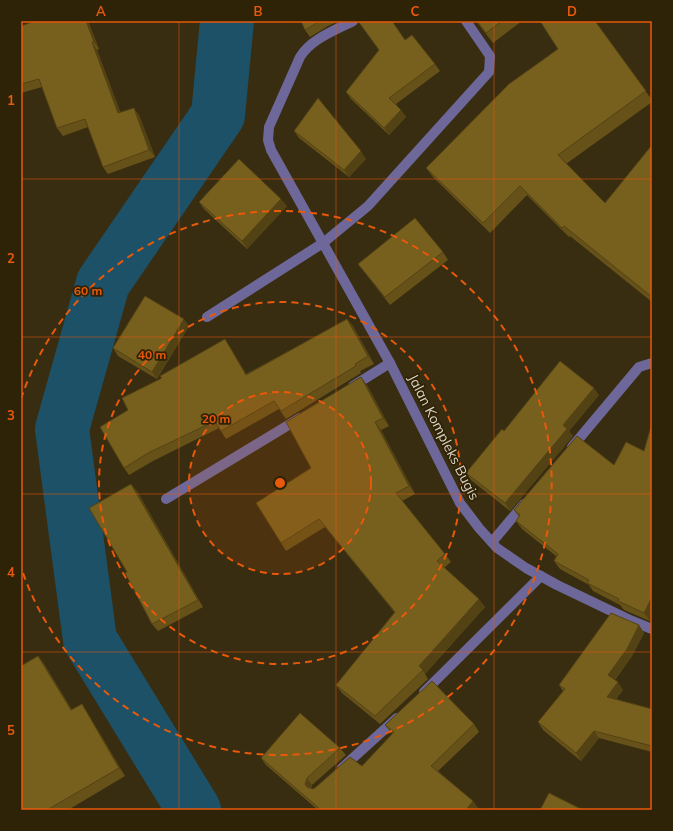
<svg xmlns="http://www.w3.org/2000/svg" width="673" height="831" font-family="Mulish,sans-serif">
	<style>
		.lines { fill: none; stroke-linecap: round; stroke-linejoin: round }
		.river { stroke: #1c5167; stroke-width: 54 }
		.minor { stroke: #6d6899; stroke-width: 10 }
		.wall { fill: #665219 }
		.shaded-wall { fill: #534214 }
		.building { fill: #775f1d; stroke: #534214 }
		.grid { fill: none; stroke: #e8590c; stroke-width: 1; stroke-opacity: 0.55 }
		.ring { fill: none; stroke: #e8590c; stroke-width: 2; stroke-dasharray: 7 5 }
		.labels { text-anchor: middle; stroke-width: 3.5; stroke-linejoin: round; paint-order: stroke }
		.street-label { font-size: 14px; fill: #dbd4c4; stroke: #2e2306 }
		.centre { fill: #e8590c; stroke: #2e2306; stroke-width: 2 }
		.ring-label { font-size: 12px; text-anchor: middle; font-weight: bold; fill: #e8590c; stroke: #2e2306; stroke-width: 3.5; stroke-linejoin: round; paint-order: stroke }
		.neatline { fill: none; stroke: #e8590c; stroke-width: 1.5 }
		.grid-label { font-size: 13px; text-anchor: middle; font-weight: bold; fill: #e8590c }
	</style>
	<rect width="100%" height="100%" fill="#382d11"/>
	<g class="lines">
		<path class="river" d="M194 810 90 640 62 429 103 283 218 115 227 21"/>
		<g class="minor">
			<path d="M353 21C334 31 311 39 300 57L269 127 268 140 271 150 390 363 460 503 479 528 497 548 526 568 557 585 632 621 652 629"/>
			<path d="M207 317 323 243 368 206 489 72 490 56 466 21"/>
			<path d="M353 386 390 363"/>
			<path d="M572 447 639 367 652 363"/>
			<path d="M166 499 300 418"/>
			<path d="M492 542 524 504"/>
			<path d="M424 692 541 576"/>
			<path d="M342 768 397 718"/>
		</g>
	</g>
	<g class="wall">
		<path d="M35 21H88L99 49 97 50 120 112 139 115 155 157 108 174 103 167 88 127 63 136 57 128 42 87 21 93V26Z"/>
		<path d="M301 21H339L328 26 310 37 305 30Z"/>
		<path d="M476 21H522L493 43Z"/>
		<path d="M540 21H599L596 23 652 100V102L566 164 605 203 652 145V302L570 236 569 237 527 195 490 233 433 177 426 168 558 49Z"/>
		<path d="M405 40 435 64 440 71 396 104 406 117 389 135 351 99 346 92 379 50Z"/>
		<path d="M294 131 366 159 349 177 299 138Z"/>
		<path d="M199 202 287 206 247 249 204 209Z"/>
		<path d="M443 252 448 260 390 305 358 264Z"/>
		<path d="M347 319 353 326 374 364 360 371 361 373 286 419 279 409 226 439 219 428 153 461 129 475 124 468 128 410 161 378 160 376 230 347 246 374Z"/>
		<path d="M189 326 157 379 118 356 113 348Z"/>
		<path d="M367 385 389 426 381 430 415 494 402 501 445 554 451 562 444 568 485 607 425 674 428 679 380 724 342 693 336 685 395 613 325 527 286 551 281 543 311 468Z"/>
		<path d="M599 395 569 431 573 436 510 511 471 480 466 473 504 431Z"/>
		<path d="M652 423V617L650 621 624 610 620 605 593 591 589 585 560 569 554 561 556 556 522 529 516 521 519 517 514 510 614 465 644 451Z"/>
		<path d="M137 491 203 607 158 631 152 624 127 572Z"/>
		<path d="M639 625 644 633 632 656 615 680 623 690 616 699 652 709V752L599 738 581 761 543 730 538 722 563 691 559 685Z"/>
		<path d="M38 656 44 664 72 710 82 704 87 712 125 776 68 810H21Z"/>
		<path d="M474 724 479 732 438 771 473 801 478 808 477 810H318L266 765 261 758 340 748 346 755 312 785 311 788 313 789 362 766 393 734 390 732 385 725Z"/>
	</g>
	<g class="shaded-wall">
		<path d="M86 21H88L99 49 94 42Z"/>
		<path d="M92 42 97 50 124 121 118 113Z"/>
		<path d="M134 108 139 115 155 157 149 150Z"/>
		<path d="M401 110 406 117 389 135 384 128Z"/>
		<path d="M361 151 366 159 349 177 344 170Z"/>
		<path d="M281 199 287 206 247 249 242 241Z"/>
		<path d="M184 319 189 326 157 379 152 372Z"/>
		<path d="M347 319 353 326 374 364 368 356Z"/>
		<path d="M225 339 230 347 251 382 246 375Z"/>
		<path d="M361 377 367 385 389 426 383 418Z"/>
		<path d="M594 388 599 395 569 431 573 436 510 511 505 503 563 425Z"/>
		<path d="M375 422 381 430 415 494 409 486Z"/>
		<path d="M131 484 137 491 203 607 198 600Z"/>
		<path d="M652 597V617L650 621 644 613Z"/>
		<path d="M479 599 485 607 425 674 419 666Z"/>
		<path d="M639 625 644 633 632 656 613 682 608 675Z"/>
		<path d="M38 656 44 664 77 718 71 710Z"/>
		<path d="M618 682 623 690 613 704 607 697Z"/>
		<path d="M82 704 87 712 125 776 119 768Z"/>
		<path d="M594 731 599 738 581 761 576 753Z"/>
		<path d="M307 778 312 785 311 791 307 787 305 784Z"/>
		<path d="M473 801 478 808 477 810H466Z"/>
	</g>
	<g class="building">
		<path d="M35 21H86L94 42H92L118 113 134 108 149 150 103 167 85 119 57 128 39 79 21 84V26Z"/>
		<path d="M301 21H320L305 30Z"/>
		<path d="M358 21H392L405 40 412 35 435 64 389 98 401 110 384 128 346 92 379 50Z"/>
		<path d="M477 21H502L486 33Z"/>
		<path d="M540 21H595L646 91 558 155 605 203 652 145V297L564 226 562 228 520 186 483 223 426 168 509 84 558 49Z"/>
		<path d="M318 98 361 151 344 170 294 131Z"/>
		<path d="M239 159 281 199 242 241 199 202Z"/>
		<path d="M415 218 443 252 385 297 358 264Z"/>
		<path d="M145 296 184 319 152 372 113 348Z"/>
		<path d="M347 319 368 356 355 364 356 366 281 411 274 401 221 431 215 421 148 453 124 468 100 427 128 410 122 398 162 378 160 376 225 339 246 375Z"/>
		<path d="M560 361 594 388 563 425 567 429 505 503 466 473 502 429 504 431Z"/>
		<path d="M361 377 383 418 375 422 409 486 396 493 445 554 437 561 479 599 419 666 423 670 375 716 336 685 395 612 319 519 281 543 256 503 311 468 286 422Z"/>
		<path d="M652 423V597L644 613 618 601 619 599 587 583 589 580 554 561 558 554 516 521 520 515 514 510 577 436 614 465 626 442 644 451Z"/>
		<path d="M131 484 198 600 152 624 125 573 127 572 89 508Z"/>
		<path d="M611 613 639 625 627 649 608 675 618 682 607 697 652 709V746L594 731 576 753 538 722 565 689 559 685Z"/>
		<path d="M38 656 71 710 82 704 119 768 47 810H21V666Z"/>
		<path d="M432 681 474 724 431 766 473 801 466 810H321L261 758 300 713 340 748 307 778 305 784 307 787 313 789 316 787 350 757 362 766 394 732 385 725Z"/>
		<path d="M549 793 583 810H540Z"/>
	</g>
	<path class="grid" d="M179 21V810M336 21V810M494 21V810M21 179H652M21 337H652M21 494H652M21 652H652"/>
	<circle cx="280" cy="483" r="91" fill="#e8590c" fill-opacity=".12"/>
	<g class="ring">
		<circle cx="280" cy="483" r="91"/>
		<circle cx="280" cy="483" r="181"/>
		<path d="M21 399A272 272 0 1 1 21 567"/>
	</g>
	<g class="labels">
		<g class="street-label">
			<text transform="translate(444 437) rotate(63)" y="5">Jalan Kompleks Bugis</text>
		</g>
	</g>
	<circle cx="280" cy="483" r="6" class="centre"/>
	<g class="ring-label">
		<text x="88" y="295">60 m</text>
		<text x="152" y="359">40 m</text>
		<text x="216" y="423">20 m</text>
	</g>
	<rect width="673" height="831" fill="none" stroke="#2e2306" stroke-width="44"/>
	<rect x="22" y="22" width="629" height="787" class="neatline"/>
	<g class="grid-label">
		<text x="101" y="16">A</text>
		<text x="258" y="16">B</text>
		<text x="415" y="16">C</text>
		<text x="572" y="16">D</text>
		<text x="11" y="105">1</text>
		<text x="11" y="263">2</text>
		<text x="11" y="420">3</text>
		<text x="11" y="577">4</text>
		<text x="11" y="735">5</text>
	</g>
</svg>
